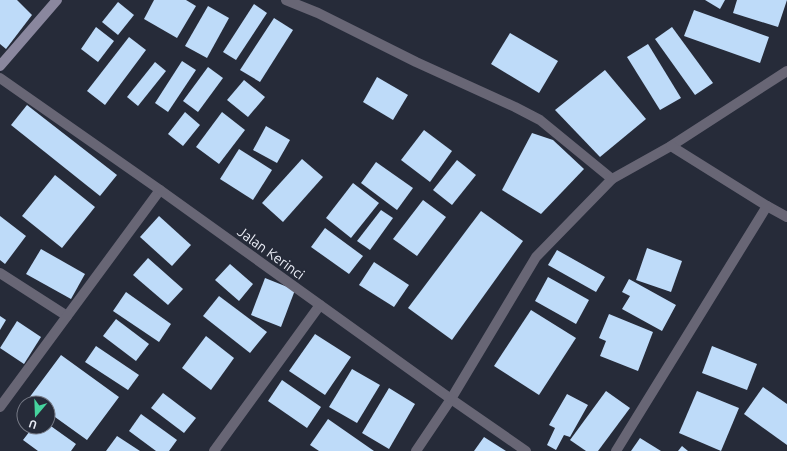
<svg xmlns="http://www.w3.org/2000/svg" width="787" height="451" font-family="Ubuntu,sans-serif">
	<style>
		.building { fill: #bedbf9 }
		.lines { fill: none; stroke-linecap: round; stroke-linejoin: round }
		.minor { stroke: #686675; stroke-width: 10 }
		.tertiary { stroke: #686675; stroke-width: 10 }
		.secondary { stroke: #8a879e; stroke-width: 10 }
		.labels { text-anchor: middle; stroke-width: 4; stroke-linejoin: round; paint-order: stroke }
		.street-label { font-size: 14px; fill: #ebeef7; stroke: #262b39 }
	</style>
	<rect width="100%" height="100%" fill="#262b39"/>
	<g class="building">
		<path d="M0 0H17L32 15 6 49 0 44Z"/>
		<path d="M154 0H186L196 6 177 38 144 19Z"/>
		<path d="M705 0H725L720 9Z"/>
		<path d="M737 0H787L778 27 733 13Z"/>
		<path d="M118 2 134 15 118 35 102 22Z"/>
		<path d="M254 4 267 13 236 60 223 52Z"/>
		<path d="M208 6 229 18 207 58 185 46Z"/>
		<path d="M694 10 769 37 760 63 684 36Z"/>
		<path d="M274 18 293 30 260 82 240 70Z"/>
		<path d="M96 27 114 41 98 62 81 49Z"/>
		<path d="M672 27 713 83 695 95 655 39Z"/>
		<path d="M510 33 558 61 539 93 491 64Z"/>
		<path d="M129 37 146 50 105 105 87 91Z"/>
		<path d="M648 44 681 98 660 110 627 57Z"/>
		<path d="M182 61 196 70 168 112 155 103Z"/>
		<path d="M155 62 166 71 138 106 127 97Z"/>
		<path d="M208 67 223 78 198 112 183 101Z"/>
		<path d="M605 70 646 119 600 157 555 110Z"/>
		<path d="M377 77 408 95 393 120 363 102Z"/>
		<path d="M244 80 265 97 248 117 227 100Z"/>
		<path d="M27 105 117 175 100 196 11 125Z"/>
		<path d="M185 112 200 125 183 146 168 134Z"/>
		<path d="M222 112 245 130 219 164 196 147Z"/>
		<path d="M266 126 290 140 277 163 253 150Z"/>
		<path d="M424 130 452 151 430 182 401 160Z"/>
		<path d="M532 133 553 140 584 169 541 214 502 190Z"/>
		<path d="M239 149 272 170 253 200 220 179Z"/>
		<path d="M302 159 323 177 283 222 262 203Z"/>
		<path d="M457 160 476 175 452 205 433 190Z"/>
		<path d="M376 162 413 188 397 210 361 183Z"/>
		<path d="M55 175 95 207 62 248 22 216Z"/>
		<path d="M353 183 379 203 351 238 326 218Z"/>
		<path d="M423 200 446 217 417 256 393 239Z"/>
		<path d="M381 210 393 218 370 250 357 241Z"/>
		<path d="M481 211 523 241 452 340 408 308Z"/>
		<path d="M0 216 26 236 5 264 0 260Z"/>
		<path d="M159 216 191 245 172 266 140 237Z"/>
		<path d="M325 228 363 256 349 274 311 247Z"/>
		<path d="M647 248 682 261 671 292 636 280Z"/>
		<path d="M41 249 85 274 71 299 26 274Z"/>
		<path d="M557 250 605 277 596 292 548 265Z"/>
		<path d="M148 258 183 289 168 305 133 275Z"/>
		<path d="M374 262 409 285 394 307 359 285Z"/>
		<path d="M230 264 253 284 239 301 215 280Z"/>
		<path d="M548 277 589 300 576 324 535 301Z"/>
		<path d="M265 278 295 290 281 327 251 315Z"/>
		<path d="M629 279 676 305 662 331 622 309 630 296 622 292Z"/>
		<path d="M126 292 171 324 159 342 113 311Z"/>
		<path d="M219 296 267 332 250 353 203 316Z"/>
		<path d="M531 310 576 338 539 395 494 366Z"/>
		<path d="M609 314 653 332 638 371 600 356 606 341 599 338Z"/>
		<path d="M0 316 6 320 0 330Z"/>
		<path d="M116 319 149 344 136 361 103 336Z"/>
		<path d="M17 321 41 337 24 364 0 348Z"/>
		<path d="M315 334 351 357 325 395 289 371Z"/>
		<path d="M206 336 234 358 211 390 182 368Z"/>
		<path d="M96 346 139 375 128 390 85 362Z"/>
		<path d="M712 346 757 364 747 390 702 373Z"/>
		<path d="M61 355 119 397 87 440 48 412V403H36L29 398Z"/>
		<path d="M352 369 380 385 357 423 329 407Z"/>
		<path d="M282 380 321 407 307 428 268 401Z"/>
		<path d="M763 387 787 404V445L744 414Z"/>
		<path d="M389 388 415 404 389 449 362 433Z"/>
		<path d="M606 391 630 408 598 451H586L570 440Z"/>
		<path d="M697 391 739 408 721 451 679 433Z"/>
		<path d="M163 393 196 418 184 433 151 408Z"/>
		<path d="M567 394 588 405 570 437 564 435 556 450 547 445 555 428 549 425Z"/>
		<path d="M141 414 177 440 169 451H156L129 431Z"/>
		<path d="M328 419 374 451H319L310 445Z"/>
		<path d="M48 424 76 444 71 451H38L23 440 33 427H48Z"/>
		<path d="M117 436 140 451H106Z"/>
		<path d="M484 437 506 451H474Z"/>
		<path d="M640 438 661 451H631Z"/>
		<path d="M682 446 688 451H678Z"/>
	</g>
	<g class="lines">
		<g class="minor">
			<path d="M286 0 318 13 416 62 515 107 540 120 612 179"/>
			<path d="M767 206 787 217"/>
			<path d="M0 273 67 316"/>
			<path d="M0 407 160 190"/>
			<path d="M214 451 320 305"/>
			<path d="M416 451 451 399 536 257 612 179 671 146 787 71"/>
			<path d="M616 451 767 206 671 146"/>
		</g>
		<path class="tertiary" d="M0 78 160 190 451 399 526 451"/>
		<path class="secondary" d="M0 66 57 0"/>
	</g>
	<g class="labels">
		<g class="street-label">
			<text transform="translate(271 253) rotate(36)" y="5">Jalan Kerinci</text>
		</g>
	</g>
	<g transform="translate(36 415) rotate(199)"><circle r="19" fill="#262b39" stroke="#757985"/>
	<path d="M0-3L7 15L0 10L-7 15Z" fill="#46d49e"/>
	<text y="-6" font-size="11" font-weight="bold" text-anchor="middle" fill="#ebeef7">U</text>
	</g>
</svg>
